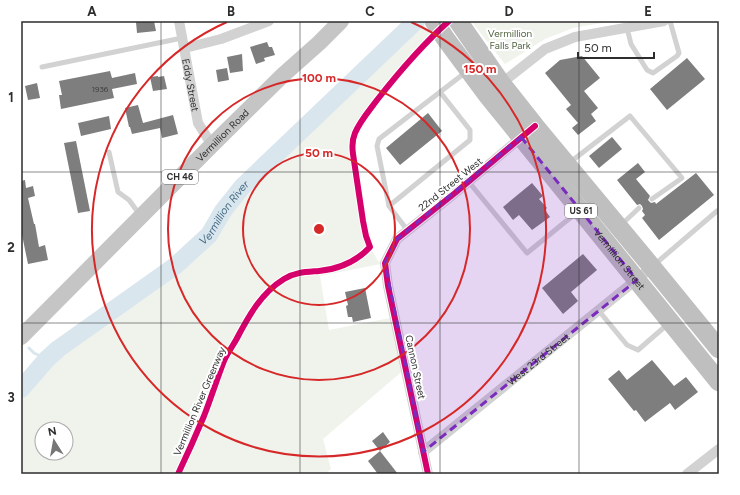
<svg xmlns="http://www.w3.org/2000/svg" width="740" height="495" font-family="Figtree,sans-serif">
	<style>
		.green { fill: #f0f3ec; fill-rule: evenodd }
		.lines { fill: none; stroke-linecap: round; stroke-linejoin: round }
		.stream { stroke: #dae6ee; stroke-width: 3 }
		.river { stroke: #dae6ee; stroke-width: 18 }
		.building { fill: #7e7e7e }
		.lane { stroke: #d2d2d2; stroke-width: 5 }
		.street { stroke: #d2d2d2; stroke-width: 10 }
		.primary { stroke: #c5c5c5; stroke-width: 16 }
		.highway { stroke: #bfbfbf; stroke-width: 19 }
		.cycleway-casing { stroke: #fff; stroke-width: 8 }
		.cycleway { stroke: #d6006c; stroke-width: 6 }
		.marked { fill: #7b2cbf; fill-opacity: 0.2; stroke: #7b2cbf; stroke-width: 3; stroke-dasharray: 8 5; stroke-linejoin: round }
		.grid { fill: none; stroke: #2d2d2d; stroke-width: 1; stroke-opacity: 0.55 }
		.ring { fill: none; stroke: #d62828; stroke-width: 2 }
		.labels { text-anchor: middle; stroke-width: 4; stroke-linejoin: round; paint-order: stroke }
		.number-label { font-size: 8px; fill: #414141 }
		.shield { fill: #fff; stroke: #6c6c6c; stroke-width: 1 }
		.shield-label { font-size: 9px; font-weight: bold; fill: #2d2d2d }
		.park-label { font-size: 10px; fill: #50633f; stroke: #fff }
		.street-label { font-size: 10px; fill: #2d2d2d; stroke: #fff }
		.water-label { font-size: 11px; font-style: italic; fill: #446d86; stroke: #fff }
		.centre { fill: #d62828; stroke: #fff; stroke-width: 2 }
		.ring-label { font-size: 12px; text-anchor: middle; font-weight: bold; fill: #d62828; stroke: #fff; stroke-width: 4; stroke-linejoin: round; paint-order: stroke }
		.neatline { fill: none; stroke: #2d2d2d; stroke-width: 1.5 }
		.grid-label { font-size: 13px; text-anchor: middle; font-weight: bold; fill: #2d2d2d }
	</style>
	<rect width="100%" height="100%" fill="#fff"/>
	<g class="green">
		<path d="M416 21H422L431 36 395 77 358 125 354 135 352 146 366 236 370 247 378 261 385 263 320 276 329 330 395 317 406 368 323 439 331 469 325 474H21V389L47 359 58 349 175 266 209 235 223 211 242 187ZM42 429H66V453H42Z"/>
		<path d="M471 21H614L573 28 545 39 505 64Z"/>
	</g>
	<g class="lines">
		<path class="stream" d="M29 348 34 353 47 359"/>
		<path class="river" id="s1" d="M21 389 47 359 58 349 175 266 209 235 223 211 242 187 416 21"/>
	</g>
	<g class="building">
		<path d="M143 21H154L156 31 137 33 136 22Z"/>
		<path d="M267 42 269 47H272L275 55 264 58 265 61 256 64 250 47Z"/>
		<path d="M242 54 243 71 230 73 227 57Z"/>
		<path d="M582 56 600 78 584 91 598 108 591 114 596 121 578 135 572 128 578 123 566 109 571 105 545 73 560 60Z"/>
		<path d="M687 58 705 79 667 110 650 89Z"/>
		<path d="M227 68 229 80 218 82 216 70Z"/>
		<path d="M110 71 112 78 135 73 137 84 112 89 114 98 61 109 59 95H62L59 81Z"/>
		<path d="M158 76V77L164 76 167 89 153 91 150 77Z"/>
		<path d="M37 83 40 98 28 100 25 86Z"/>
		<path d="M138 105 143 123 173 115 178 134 162 138 160 128 132 134 130 127H129L125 108Z"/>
		<path d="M428 113 442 131 400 165 386 148Z"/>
		<path d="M109 116 111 129 81 136 78 123Z"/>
		<path d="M612 137 622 149 599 168 589 156Z"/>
		<path d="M76 141 90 211 78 213 64 143Z"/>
		<path d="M638 163 645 172 636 179 650 196 648 200 651 203 655 202 656 204 696 173 714 195 659 240 642 218 645 215 642 211 643 209 642 206 640 204 637 205 617 180Z"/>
		<path d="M25 180 26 188 33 186 35 196 28 198 34 224H35L39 247 45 245 48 260 28 264 21 230V181Z"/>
		<path d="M532 183 543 196 539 199 547 208 545 210 550 217 532 230 519 215 513 220 503 207Z"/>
		<path d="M583 254 597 270 571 292 578 301 563 314 542 288Z"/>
		<path d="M365 288 371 318 353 322 352 317H348L346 306 348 305 345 292Z"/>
		<path d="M652 360 674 386 686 377 698 392 675 410 670 403 645 422 636 410 634 411 608 379 619 370 627 380Z"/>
		<path d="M383 432 390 442 380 451 372 441Z"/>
		<path d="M380 451 398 474H378L368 461Z"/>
	</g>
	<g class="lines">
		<g class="lane">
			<path d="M627 28 631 44 647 70 653 73 677 56 679 53 670 21"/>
			<path d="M42 67 182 38"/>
			<path d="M109 152 118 192 129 200 140 215"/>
			<path d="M569 163 630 116 682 178 652 199"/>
			<path d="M468 181 527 253 565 222 578 212"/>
			<path d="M389 206 470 140V130L440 92"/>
			<path d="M621 225 639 208"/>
			<path d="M408 231 389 206 377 146 379 139 466 72"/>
			<path d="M654 265 717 211"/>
			<path d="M599 311 627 345 638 350 668 324"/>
		</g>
		<g class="street">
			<path id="s2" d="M179 21 198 123 212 145"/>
			<path d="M185 48 221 39 269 21"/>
			<path d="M498 86 545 49 575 37 664 21"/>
			<path id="s3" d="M423 452 652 267"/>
			<path d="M428 474 388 286 385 263 397 239 455 193 524 135"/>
			<path d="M687 474 719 449"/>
		</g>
		<path class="primary" id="s4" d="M21 337 212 145 283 75 319 43 341 21"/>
		<g class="highway">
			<path id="s5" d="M434 21 445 38 488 96 719 382"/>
			<path d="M458 21 501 83 535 126 652 267 719 349"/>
		</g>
		<defs>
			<g id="cycleway">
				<path d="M178 474C187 455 196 435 204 416 211 398 217 379 224 361 227 354 232 347 236 340 248 317 261 293 284 279 295 272 307 272 319 271 339 269 356 262 370 247L366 236 363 221 353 154C352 147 352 140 355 133 360 121 369 111 377 100 399 72 422 45 449 21"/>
				<path d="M428 474 388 286 385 263 397 239 455 193 535 126"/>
			</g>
		</defs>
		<use href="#cycleway" class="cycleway-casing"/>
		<use href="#cycleway" class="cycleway"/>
	</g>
	<path class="marked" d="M521 137 637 280 423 452 385 263 397 239Z"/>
	<path class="grid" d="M161 21V474M300 21V474M440 21V474M579 21V474M21 172H719M21 323H719"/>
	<g class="ring">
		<circle cx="319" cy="229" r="76"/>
		<circle cx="319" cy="229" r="151"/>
		<path d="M411 22A227 227 0 1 1 227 22"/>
	</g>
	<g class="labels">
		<g class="number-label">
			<text x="100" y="92">1936</text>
		</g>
		<g class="shield">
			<rect x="162" y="170" width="36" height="14" rx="3"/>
			<rect x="565" y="204" width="32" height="14" rx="3"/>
		</g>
		<g class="shield-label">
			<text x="180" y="180">CH 46</text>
			<text x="581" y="214">US 61</text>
		</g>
		<g class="park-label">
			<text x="510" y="37">Vermillion<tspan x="510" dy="12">Falls Park</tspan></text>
		</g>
		<g class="street-label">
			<text dy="4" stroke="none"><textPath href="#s2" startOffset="65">Eddy Street</textPath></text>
			<text dy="4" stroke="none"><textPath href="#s4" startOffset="285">Vermillion Road</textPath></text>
			<text transform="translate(450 184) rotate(-39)" y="4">22nd Street West</text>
			<text dy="4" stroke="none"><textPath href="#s5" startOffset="302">Vermillion Street</textPath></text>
			<text dy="4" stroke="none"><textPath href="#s3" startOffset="148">West 23rd Street</textPath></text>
			<text transform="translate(416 367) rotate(78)" y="4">Cannon Street</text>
			<text transform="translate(199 401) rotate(-67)" y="4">Vermillion River Greenway</text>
		</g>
		<g class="water-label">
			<text dy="4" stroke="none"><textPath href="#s1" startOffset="271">Vermillion River</textPath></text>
		</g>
	</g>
	<circle cx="319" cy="229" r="6" class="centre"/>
	<g class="ring-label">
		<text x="480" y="73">150 m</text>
		<text x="319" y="82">100 m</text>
		<text x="319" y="157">50 m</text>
	</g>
	<rect width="740" height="495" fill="none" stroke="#ffffff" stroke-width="44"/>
	<g transform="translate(54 441) rotate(349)"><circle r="19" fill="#ffffff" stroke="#ababab"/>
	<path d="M0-3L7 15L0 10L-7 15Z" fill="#767676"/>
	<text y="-6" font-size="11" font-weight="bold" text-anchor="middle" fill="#2d2d2d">N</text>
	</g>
	<path d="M578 52v6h76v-6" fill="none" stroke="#2d2d2d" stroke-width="2"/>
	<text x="584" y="52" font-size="12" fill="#2d2d2d" stroke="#ffffff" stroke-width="3" paint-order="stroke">50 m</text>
	<rect x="22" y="22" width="696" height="451" class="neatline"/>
	<g class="grid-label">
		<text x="92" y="16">A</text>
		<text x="231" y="16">B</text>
		<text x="370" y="16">C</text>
		<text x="509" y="16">D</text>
		<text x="648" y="16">E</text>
		<text x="11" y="102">1</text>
		<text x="11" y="252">2</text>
		<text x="11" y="402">3</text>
	</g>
</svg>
